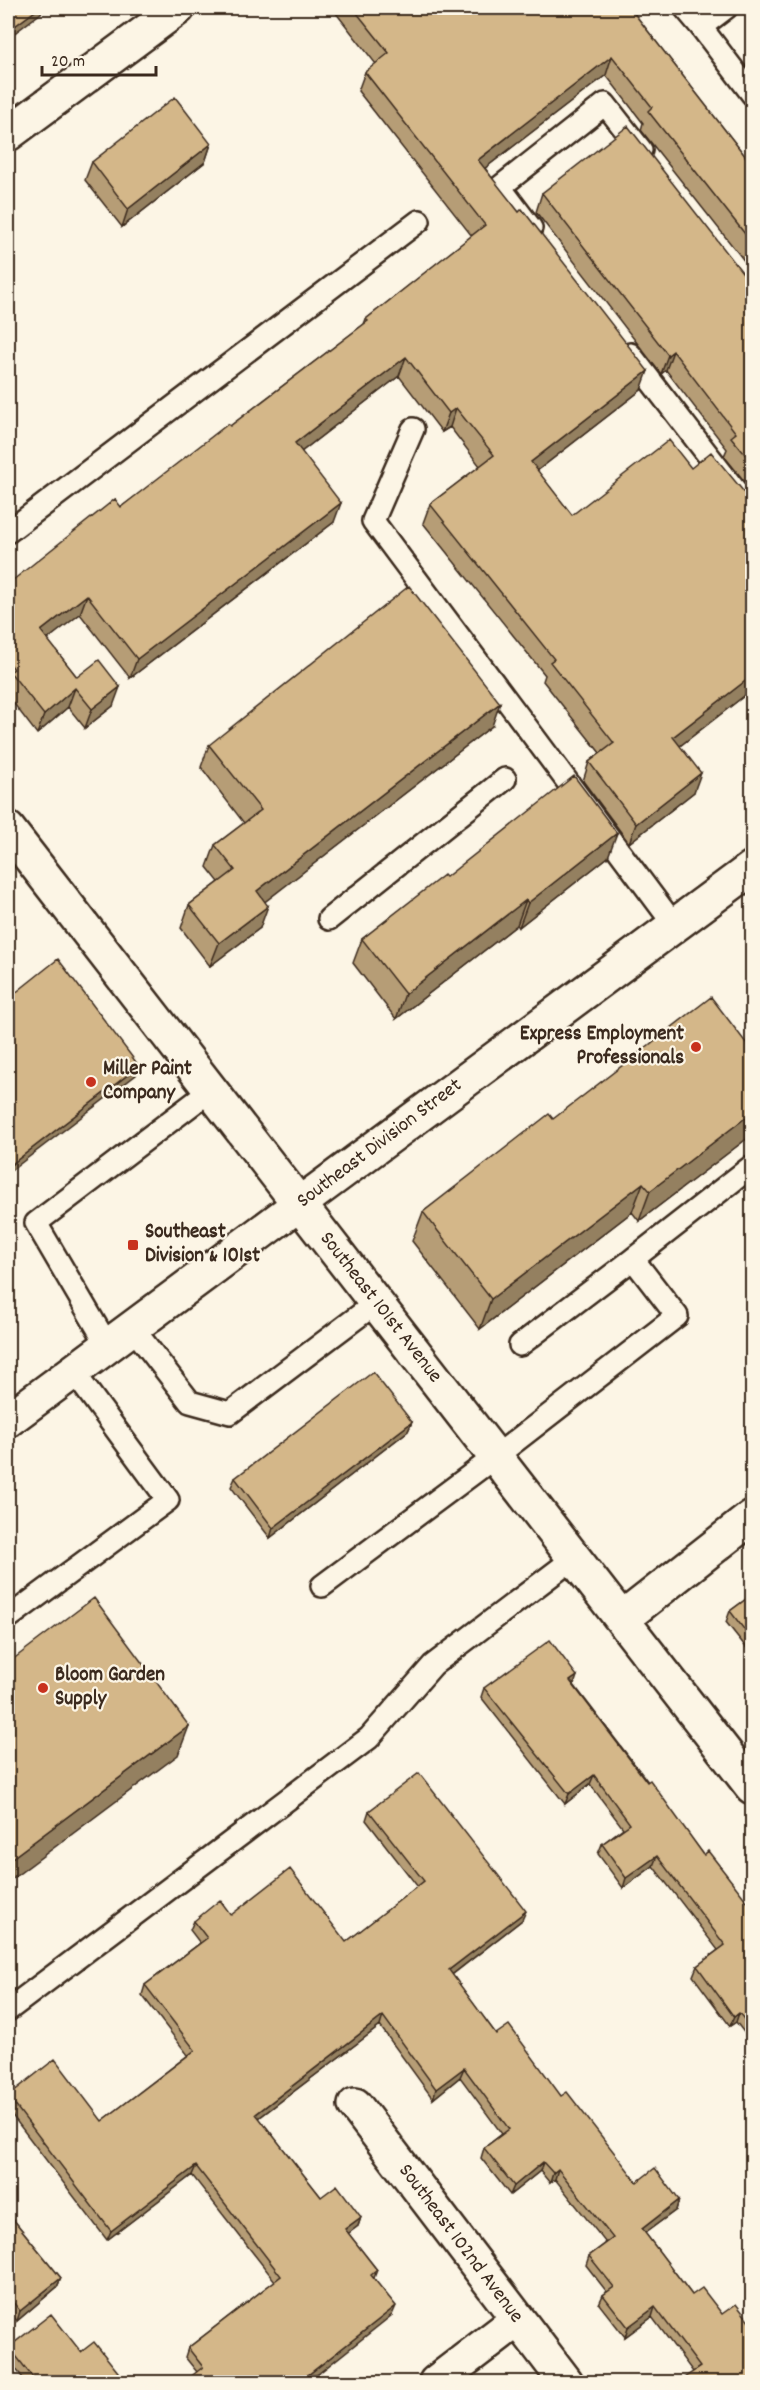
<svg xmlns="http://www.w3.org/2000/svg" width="760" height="2390" viewBox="0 0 760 2390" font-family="Dekko,sans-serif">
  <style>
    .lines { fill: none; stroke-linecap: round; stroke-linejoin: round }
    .lane-casing { stroke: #3b2a1e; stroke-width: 26 }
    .street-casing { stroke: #3b2a1e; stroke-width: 38 }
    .primary-casing { stroke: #3b2a1e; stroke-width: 38 }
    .lane { stroke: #fcf5e5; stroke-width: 21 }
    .street { stroke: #fcf5e5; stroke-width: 33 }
    .primary { stroke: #fcf5e5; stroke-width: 33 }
    .wall { fill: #b69d76; stroke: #3b2a1e; stroke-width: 1.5 }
    .shaded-wall { fill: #948060; stroke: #3b2a1e; stroke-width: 1.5 }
    .building { fill: #d4b789; stroke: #3b2a1e; stroke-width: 1.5 }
    .poi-dot { fill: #c8321e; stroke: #fcf5e5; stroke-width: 2 }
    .labels { text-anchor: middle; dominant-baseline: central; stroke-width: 4.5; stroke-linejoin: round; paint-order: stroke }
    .poi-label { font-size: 21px; font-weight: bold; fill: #3b2a1e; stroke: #fcf5e5; text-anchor: start }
    .street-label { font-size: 21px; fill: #3b2a1e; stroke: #fcf5e5 }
  </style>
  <rect width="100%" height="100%" fill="#fcf5e5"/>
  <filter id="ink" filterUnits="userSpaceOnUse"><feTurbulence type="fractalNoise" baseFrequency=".0167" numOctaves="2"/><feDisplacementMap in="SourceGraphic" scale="12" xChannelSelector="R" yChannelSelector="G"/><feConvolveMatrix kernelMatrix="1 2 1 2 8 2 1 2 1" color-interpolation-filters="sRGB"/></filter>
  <g filter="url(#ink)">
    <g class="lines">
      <defs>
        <path id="lane" d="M685,8l16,19
          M726,8l-25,19 51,67
          M531,228l-31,-41 105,-83 36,46
          M630,354l122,158
          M413,429l-40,92 302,405
          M8,532l411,-311
          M329,919l176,-140
          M132,1327l58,75 40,11 146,-110
          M520,1345l113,-86
          M108,1346l-72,-123 175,-133
          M322,1586l173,-129 182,-141 -44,-57 119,-93
          M8,1618l160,-118 -95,-129
          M8,2010l361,-272 64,-73 141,-107"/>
        <path id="street" d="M8,134l170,-126
          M8,829l744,958
          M622,1619l130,-102
          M355,2105l211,277
          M436,2382l81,-62"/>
        <path id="primary" d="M8,1420l744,-552"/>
      </defs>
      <use href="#lane" class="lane-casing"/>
      <use href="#street" class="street-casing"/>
      <use href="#primary" class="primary-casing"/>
      <use href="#lane" class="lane"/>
      <use href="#street" class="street"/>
      <use href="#primary" class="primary"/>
    </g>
    <path class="wall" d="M332,8h298l123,158v106l-112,-142 2,-7 -37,-48 -121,93 156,222 -104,81 35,44 119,-47 62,35v186l-73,57 14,46 -65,51 -46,-62 6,-19 11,-9 -57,-72 2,-6 -122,-152 7,-19 50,-38 -30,-39 -8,5 -43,-56 -98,76 33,70 -204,156 -50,-64 -33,25 30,38 36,29 -28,22 -17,-21 -31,27 -29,-38v-112l113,-77 109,-81 134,-102 2,-5 106,-83 -114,-145 7,-19 11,-8z
      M211,144l-6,18 -83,65 -37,-47 7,-18z
      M542,193l211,90v209l-29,-36 3,-7 -61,-79 -5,4 -125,-162z
      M492,726l-227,175 -5,27 -50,38 -29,-38 8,-23 30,-23 -12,-15 8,-22 29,-22 -43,-56 8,-22z
      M608,857l-89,70 -2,-2 -121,94 -43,-56 9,-24 84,-62z
      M753,1052v82l-114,87 -7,-9 -152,117 -68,-88 11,-29 130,-93z
      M412,1422l-4,9 -138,107 -39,-51 4,-9z
      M753,1594v62l-27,-34 4,-11z
      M574,1685l130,170 49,54v135l-17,-22 -6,4 -37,-50 4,-10 21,-16 -65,-84 -30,22 -25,-34 4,-10 21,-16 -33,-44 -25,20 -84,-107 3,-9z
      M369,1811l153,109 -70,55 44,59 65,62 76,86 42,18 -3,10 -31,23 47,62 30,19 31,12 -60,46 -41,-55 -27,20 -26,-33 4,-9 4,-3 -21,-27 3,-9 17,-13 -51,-64 -5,4 -10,-12 -30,24 -29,-37 3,-10 18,-14 -42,-57 -27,22 -53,-73 -121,92 62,79 40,20 -3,9 -10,7 29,37 -3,8 18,37 -195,57 -12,-15 3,-9 87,-67 -83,-106 -85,65 -99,-130v-14l94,25 86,-66 -46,-60 3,-10 55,-42 -10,-13 4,-9 37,-6 115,27 72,-55 -52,-67z
      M8,2213l53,65 -4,9 -40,34 -9,-11z
      M9,2347l72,5 45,30h-100l-18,-23v-9z"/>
    <path class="shaded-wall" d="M39,8h4l-2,5 -33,25v-7z
      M612,56l-6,19 -135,104 7,-19z
      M211,144l-6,18 -83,65 6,-18z
      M673,351l-7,19 -5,4 7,-19z
      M406,357l-7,19 -111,86 7,-19z
      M648,371l-7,19 -117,91 7,-19z
      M456,408l-6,19 -8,5 7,-19z
      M13,493l-5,16v-11z
      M341,503l-7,19 -204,156 7,-19z
      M87,595l-7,19 -46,36 7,-19z
      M753,675v14l-86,67 6,-19z
      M120,687l-7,19 -28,22 7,-19z
      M75,688l-7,19 -31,27 7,-19z
      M500,703l-8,23 -243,188 8,-23z
      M701,773l-7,19 -65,51 7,-19z
      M617,833l-9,24 -89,70 9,-24z
      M526,900l-9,25 -121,94 9,-25z
      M268,906l-8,22 -50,38 9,-23z
      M139,1066l-3,9 -128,98v-6z
      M753,1112v22l-114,87 11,-30z
      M643,1183l-11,29 -152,117 11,-30z
      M412,1422l-4,9 -138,107 3,-10z
      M577,1676l-3,9 -4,-4z
      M189,1726l-11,29 -170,127v-21z
      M594,1775l-4,9 -25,20 4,-10z
      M657,1856l-4,10 -30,22 3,-10z
      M526,1911l-4,9 -77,60 4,-10z
      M739,2013l-3,9 -6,4 4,-9z
      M383,2016l-3,10 -128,97 4,-9z
      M464,2068l-4,9 -27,22 3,-10z
      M543,2162l-3,9 -30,24 4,-9z
      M196,2166l-4,9 -85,65 4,-9z
      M558,2169l-3,10 -5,4 3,-10z
      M679,2200l-3,10 -38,28 4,-9z
      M361,2217l-3,9 -17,13 4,-10z
      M61,2278l-4,9 -40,34 3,-10z
      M396,2306l-4,9 -84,67h-9z
      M655,2307l-3,10 -27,20 3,-10z"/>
    <path class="building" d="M8,8h31l-31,23z
      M353,8h277l123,158v78l-105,-133 4,-4 -40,-51 -134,104 41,52 3,-3 126,162 -117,91 41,53 97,-75 22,28 20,-16 42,51v172l-80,62 28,36 -65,51 -47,-62 25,-19 -64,-81 4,-3 -124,-155 64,-49 -38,-47 -7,5 -43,-56 -111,86 46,60 -204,156 -50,-64 -46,36 36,46 22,-17 21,27 -28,22 -17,-21 -31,27 -34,-43 4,-3 -6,-8v-77l107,-85 6,8 107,-83 2,2 138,-105 -2,-2 119,-94 -120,-153 24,-19z
      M175,97l36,47 -83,65 -36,-47z
      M628,126l121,155 4,2v181l-22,-27 5,-4 -63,-82 -5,4 -126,-162z
      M8,486l5,7 -5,5z
      M409,586l91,117 -243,188 11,15 -49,37 -30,-38 46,-35 -20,-25 46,-35 -52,-65z
      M574,776l43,57 -89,70 -2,-3 -121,94 -43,-55 82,-64 2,2z
      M58,959l81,107 -131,101v-181l6,8z
      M711,997l42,55v60l-103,79 -7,-8 -152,116 -68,-87 126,-98 4,5z
      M373,1372l39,50 -139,106 -38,-50z
      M753,1594v47l-23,-30z
      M94,1598l95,128 -181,135v-198z
      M550,1640l27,36 -7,5 77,101 3,-2 54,75 4,-4 45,58v121l-14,-17 -5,4 -37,-51 28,-21 -68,-89 -31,22 -24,-34 28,-20 -36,-49 -25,19 -85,-106z
      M419,1773l107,138 -77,59 47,64 13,-9 52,71 6,-4 70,90 18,-14 24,32 -37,29 50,66 10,-7 20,26 14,-10 17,22v56h-75l22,-15 -45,-60 -27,20 -25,-32 11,-8 -25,-31 24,-18 -55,-69 -5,4 -10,-11 -29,24 -30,-38 25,-19 -45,-61 -28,21 -53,-73 -127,98 65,83 16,-12 24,32 -16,12 32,41 -6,5 25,31 -97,76h-115l19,-15 -15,-19 93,-72 -85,-110 -85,65 -103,-135 47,-37 47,62 93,-71 -50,-65 62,-47 -13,-17 26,-21 11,15 59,-46 56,73 78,-61 -55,-70z
      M8,2213l53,65 -41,33 -12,-15z
      M51,2314l30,38 13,-10 32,40h-96l4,-3 -25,-32z"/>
  </g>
  <g class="poi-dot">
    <circle cx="696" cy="1047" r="6"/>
    <circle cx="91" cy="1082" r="6"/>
    <rect x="127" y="1239" width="12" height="12" rx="3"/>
    <circle cx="43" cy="1688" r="6"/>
  </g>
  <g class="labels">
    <g class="poi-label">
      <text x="684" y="1035" text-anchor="end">Express Employment<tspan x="684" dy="24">Professionals</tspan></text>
      <text x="103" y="1070">Miller Paint<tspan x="103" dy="24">Company</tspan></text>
      <text x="145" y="1233">Southeast<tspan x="145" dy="24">Division &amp; 101st</tspan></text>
      <text x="55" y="1676">Bloom Garden<tspan x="55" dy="24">Supply</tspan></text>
    </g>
    <g class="street-label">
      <text transform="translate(380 1144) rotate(-37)">Southeast Division Street</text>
      <text transform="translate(380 1308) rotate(52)">Southeast 101st Avenue</text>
      <text transform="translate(460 2244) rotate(53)">Southeast 102nd Avenue</text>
    </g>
  </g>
  <rect width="760" height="2390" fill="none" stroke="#fcf5e5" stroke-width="30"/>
  <rect x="15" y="15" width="730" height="2360" fill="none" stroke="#3b2a1e" stroke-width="2" filter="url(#ink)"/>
  <path d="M42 66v9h114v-9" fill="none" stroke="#3b2a1e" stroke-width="3"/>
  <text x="51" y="66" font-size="18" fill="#3b2a1e" stroke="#fcf5e5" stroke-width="4.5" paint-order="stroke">20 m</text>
</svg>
